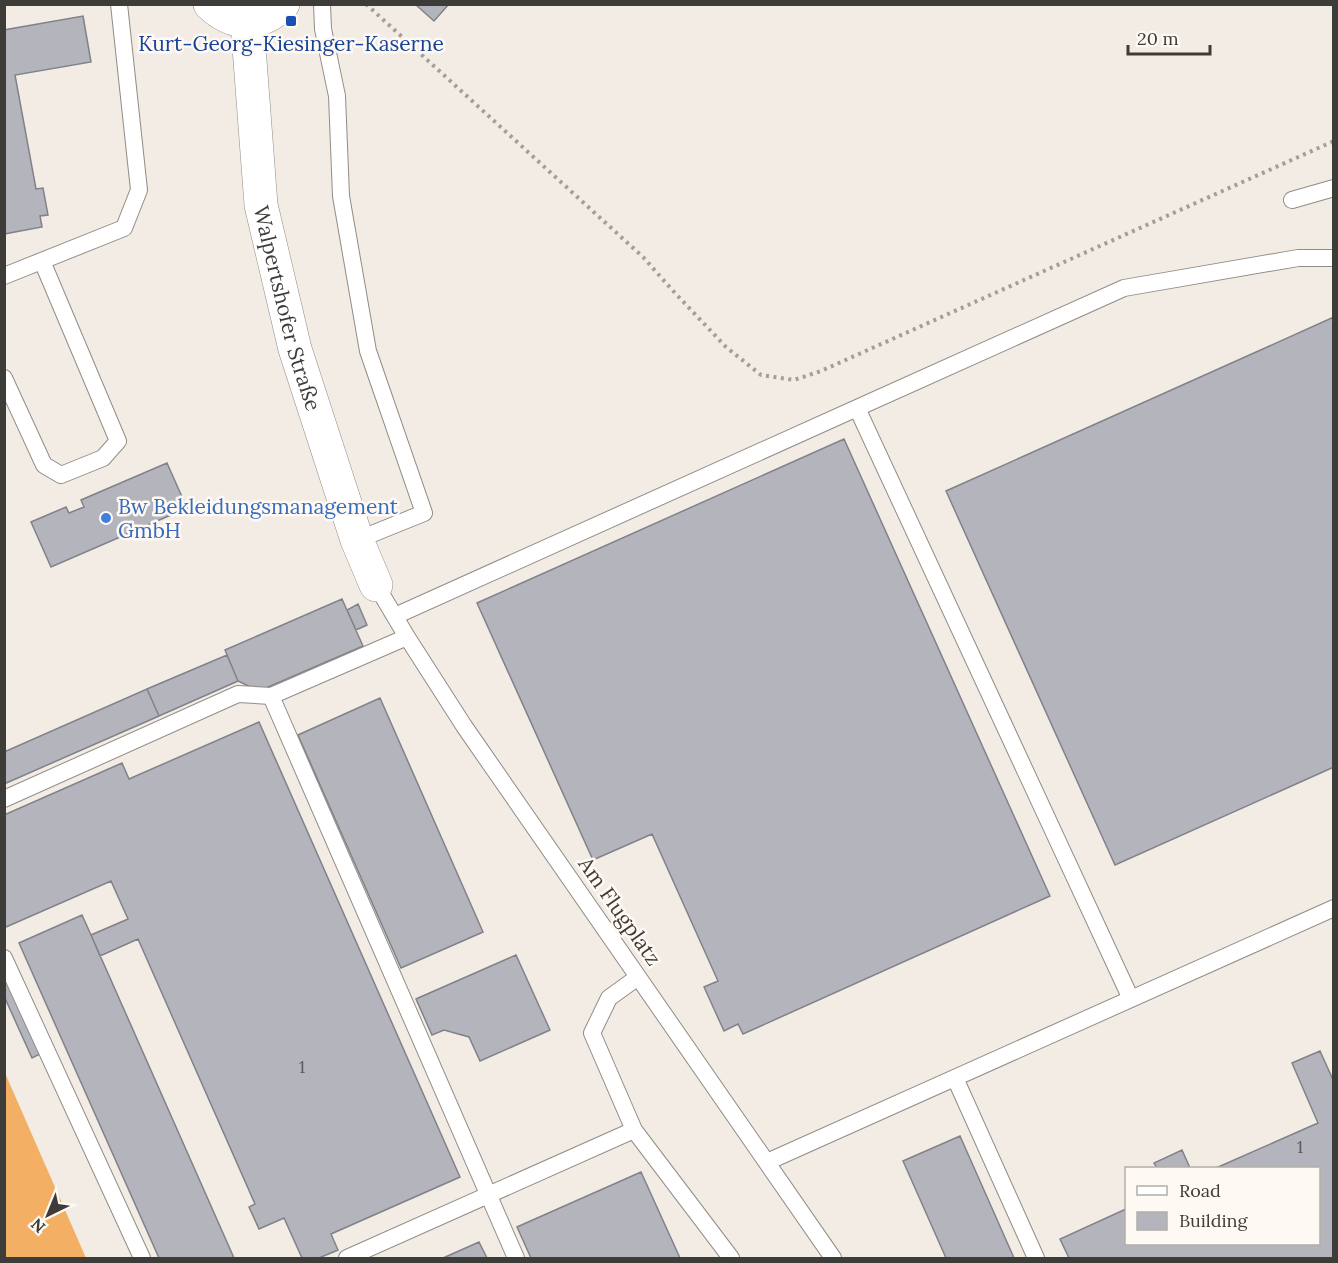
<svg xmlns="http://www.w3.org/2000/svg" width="1338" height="1263" viewBox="0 0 1338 1263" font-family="Lora,serif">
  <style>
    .forest { fill: #f3af63 }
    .building { fill: #b4b4bc; stroke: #818289; stroke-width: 1.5 }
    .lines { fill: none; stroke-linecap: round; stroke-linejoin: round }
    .lane-casing { stroke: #918c86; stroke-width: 18 }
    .street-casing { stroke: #918c86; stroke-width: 34 }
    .path { stroke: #a29e99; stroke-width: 4; stroke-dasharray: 3 4.5; stroke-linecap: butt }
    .lane { stroke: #fff; stroke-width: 16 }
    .street { stroke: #fff; stroke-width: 33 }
    .transit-dot { fill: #1a4fb4; stroke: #fff9f4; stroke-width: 2 }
    .shop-dot { fill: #3f7fe0; stroke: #fff9f4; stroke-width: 2 }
    .labels { text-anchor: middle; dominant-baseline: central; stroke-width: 5; stroke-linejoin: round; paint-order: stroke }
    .number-label { font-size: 18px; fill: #5c5a5a }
    .transit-label { font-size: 21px; fill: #164399; stroke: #fff9f4 }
    .street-label { font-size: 21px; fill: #3e3c39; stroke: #fff9f4 }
    .shop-label { font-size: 21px; fill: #366cbe; stroke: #fff9f4; text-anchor: start }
  </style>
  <rect width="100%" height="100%" fill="#f2ece5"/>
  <path class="forest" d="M5,1073l81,185h-81z"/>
  <path class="building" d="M415,4h34l-15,17z
    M83,16l8,46 -76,13 21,114 7,-1 5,27 -8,1 2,11 -38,7v-204z
    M1334,317v450l-219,98 -169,-374z
    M844,439l206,457 -307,138 -5,-10 -14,7 -20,-44 14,-6 -66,-147 -59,26 -116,-257z
    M167,463l20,45 -136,59 -20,-45 35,-15 3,6 15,-6 -3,-7z
    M342,599l21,47 -104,45 -21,-10 -13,-31z
    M358,604l9,21 -11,5 -9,-20z
    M227,655l11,26 -79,35 -12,-27z
    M147,689l12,27 -155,68v-32z
    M380,698l103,234 -82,36 -103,-233z
    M259,722l201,455 -129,57 7,16 -19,8h-17l-18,-40 -25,11 -10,-22 6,-3 -117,-265 -38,17 -9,-21 37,-16 -17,-38 -105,46 -2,-3v-109l118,-52 7,16z
    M82,915l9,20 143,323h-75l-140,-315z
    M516,955l34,75 -70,31 -11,-24 -25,-7 -12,5 -16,-36z
    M4,959l42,92 -14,7 -28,-62z
    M1320,1051l14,31v176h-265l-9,-19 66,-30v35h192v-76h-102l102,-45 -26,-60z
    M960,1136l54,122h-68l-43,-97z
    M1182,1150l8,18h-33l-3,-5z
    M641,1172l39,86h-149l-14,-31z
    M479,1242l8,16h-44z"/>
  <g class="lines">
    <defs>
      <path id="lane" d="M322,4l1,25 14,67 4,100 27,155 56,162 -67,27
        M1292,200l42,-12
        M4,276l120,-48 15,-38 -20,-186
        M4,378l40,87 17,10 42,-17 15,-17 -76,-180
        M857,408l267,-120 174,-30h36
        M376,585l31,52 57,89 369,532
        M395,616l462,-208 274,591
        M407,637l-136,59 245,562
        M4,799l234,-105 33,2
        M4,958l138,300
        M955,1078l81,180
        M634,1130l97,128
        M767,1162l567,-254
        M347,1258l287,-128 -42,-97 17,-35 29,-21"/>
      <g id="street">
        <path d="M210,4c23,22 50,23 73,0"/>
        <path id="s1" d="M247,21l14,184 34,144 62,191 19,45"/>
      </g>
    </defs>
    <use href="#lane" class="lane-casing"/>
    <use href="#street" class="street-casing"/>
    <path class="path" d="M366,4l277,253 32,36 51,54 35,28 33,5 27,-9 513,-230"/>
    <use href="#lane" class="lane"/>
    <use href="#street" class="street"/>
  </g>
  <rect class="transit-dot" x="285" y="15" width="12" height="12" rx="3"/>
  <circle class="shop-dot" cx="106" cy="518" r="6"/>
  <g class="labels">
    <g class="number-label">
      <text x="302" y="1066">1</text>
      <text x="1300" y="1146">1</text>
    </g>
    <g class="transit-label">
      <text x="291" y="43">Kurt-Georg-Kiesinger-Kaserne</text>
    </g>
    <g class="street-label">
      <text stroke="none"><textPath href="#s1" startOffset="291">Walpertshofer Straße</textPath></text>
      <text transform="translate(620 911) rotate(55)">Am Flugplatz</text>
    </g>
    <g class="shop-label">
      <text x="118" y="506">Bw Bekleidungsmanagement<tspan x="118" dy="24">GmbH</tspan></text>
    </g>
  </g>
  <rect width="1338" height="1263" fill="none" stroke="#3e3c39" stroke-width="12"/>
  <rect x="1125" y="1167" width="195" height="78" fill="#fff9f4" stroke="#b2ada9" stroke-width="1.5"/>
  <rect x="1137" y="1186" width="30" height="9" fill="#ffffff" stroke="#b2ada9" stroke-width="1.5"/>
  <text x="1179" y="1197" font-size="18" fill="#3e3c39">Road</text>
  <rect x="1137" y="1212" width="30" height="18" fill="#b4b4bc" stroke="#b2ada9" stroke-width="1.5"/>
  <text x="1179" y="1227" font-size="18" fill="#3e3c39">Building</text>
  <g transform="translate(48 1215) rotate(223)" stroke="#fff9f4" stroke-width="4.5" paint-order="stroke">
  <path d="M0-4.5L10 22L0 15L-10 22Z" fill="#3e3c39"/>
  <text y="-9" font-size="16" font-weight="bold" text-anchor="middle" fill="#3e3c39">N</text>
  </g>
  <path d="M1128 45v9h82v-9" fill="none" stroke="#3e3c39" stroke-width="3"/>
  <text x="1137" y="45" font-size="18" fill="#3e3c39" stroke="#fff9f4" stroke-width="4.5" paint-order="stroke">20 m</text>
</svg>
